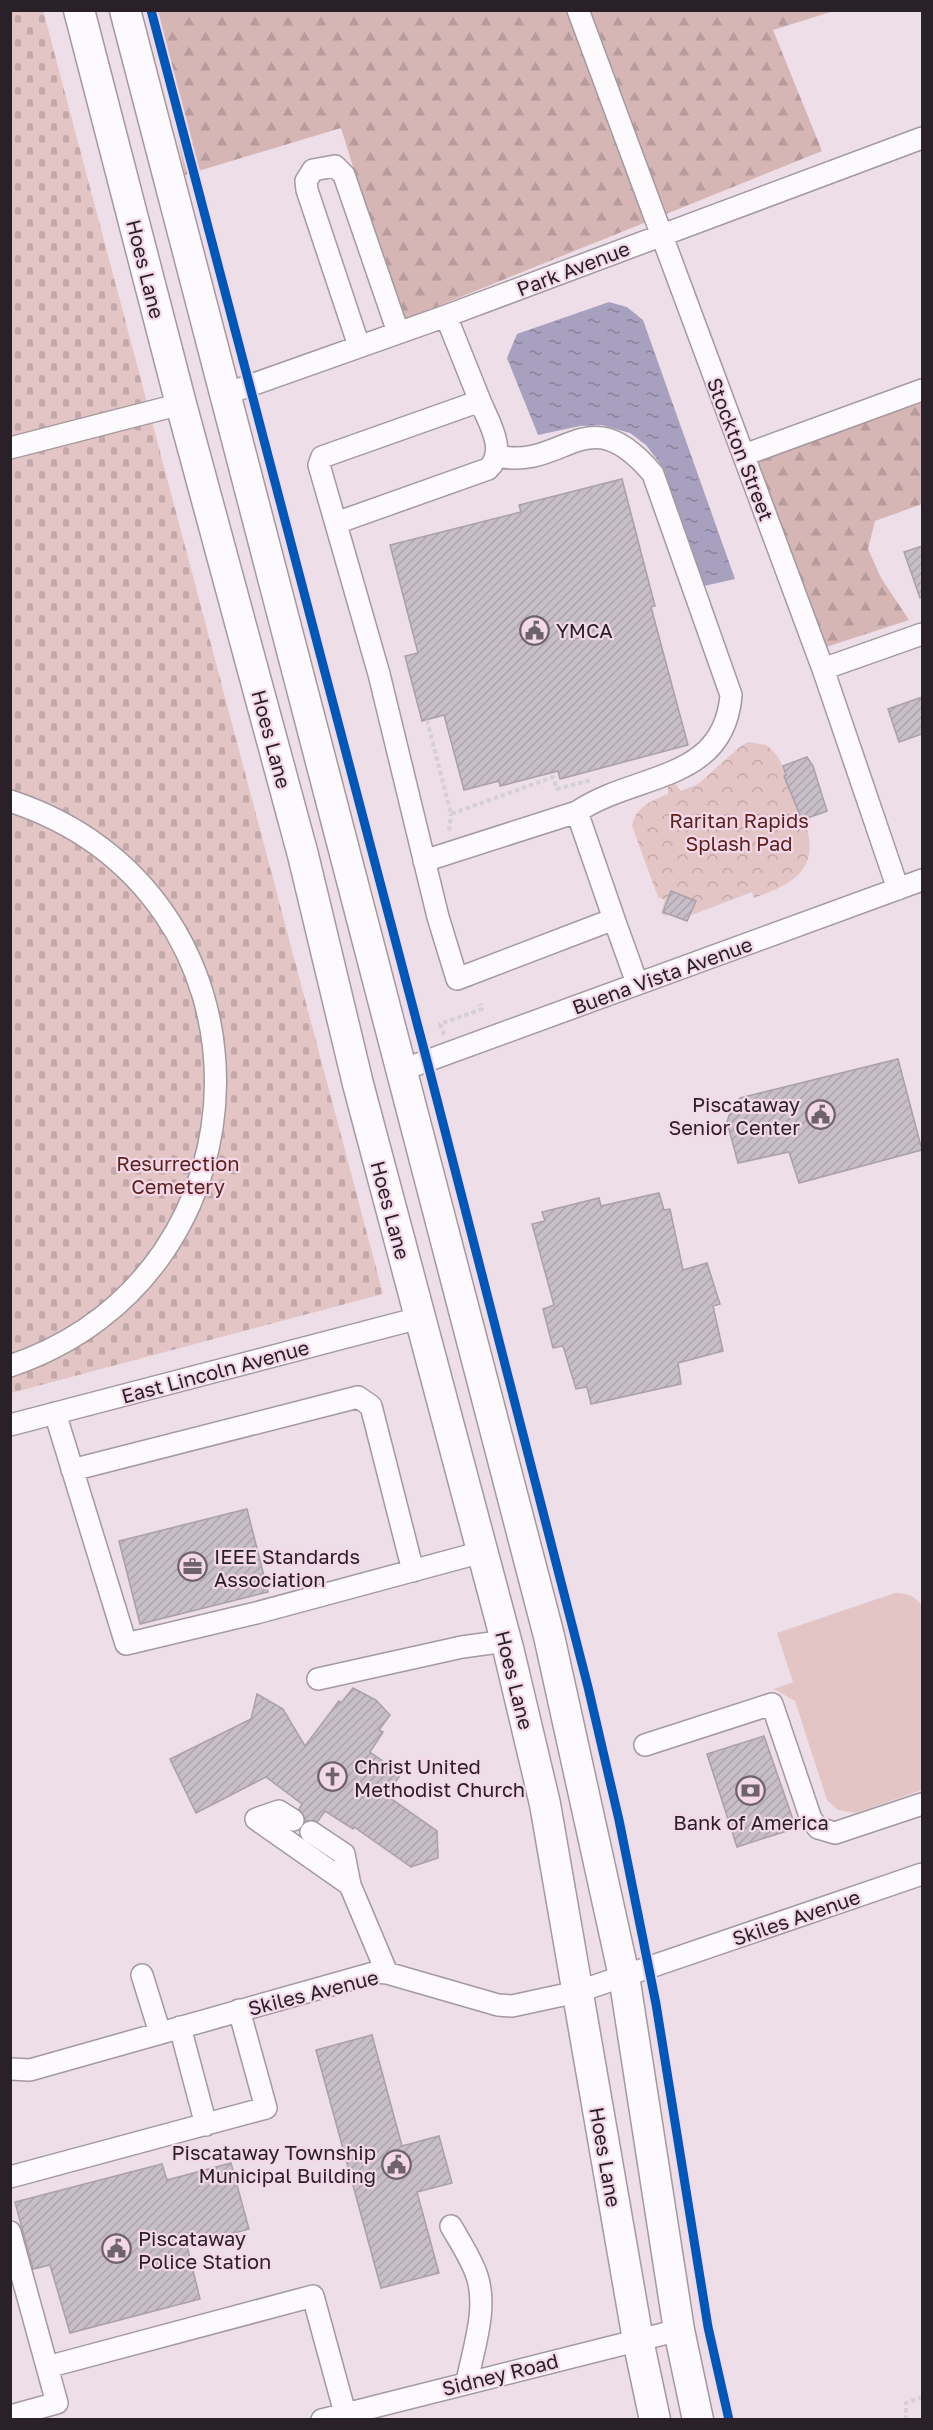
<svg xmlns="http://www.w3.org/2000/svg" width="933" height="2430" viewBox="0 0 933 2430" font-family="'Golos Text',sans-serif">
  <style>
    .grass { fill: #e4c5c6 }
    .forest { fill: url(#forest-firs) }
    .cemetery { fill: url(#cemetery-stones) }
    .park { fill: url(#park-crowns) }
    .water { fill: url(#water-ripples) }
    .building { fill: url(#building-hatch); stroke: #aaa0a9; stroke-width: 1.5 }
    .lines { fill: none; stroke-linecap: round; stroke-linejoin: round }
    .minor-casing { stroke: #a499a0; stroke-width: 24 }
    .highway-casing { stroke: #a499a0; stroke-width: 33 }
    .path { stroke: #d4d0d3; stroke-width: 4; stroke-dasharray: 4.5 3; stroke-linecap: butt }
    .minor { stroke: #fcfafc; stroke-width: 21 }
    .highway { stroke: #fcfafc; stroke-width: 30 }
    .cycleway-casing { stroke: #f3d8ea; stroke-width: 13 }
    .cycleway { stroke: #0057b8; stroke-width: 9 }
    .labels { text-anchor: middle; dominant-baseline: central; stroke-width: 4.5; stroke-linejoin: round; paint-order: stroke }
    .street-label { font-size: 20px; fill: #2a2027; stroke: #f3d8ea }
    .poi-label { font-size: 20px; fill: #2a2027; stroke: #f3d8ea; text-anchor: start }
    .park-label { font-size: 20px; fill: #5d211b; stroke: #f3d8ea }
  </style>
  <defs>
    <pattern id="forest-firs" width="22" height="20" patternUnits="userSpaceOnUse" patternTransform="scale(1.5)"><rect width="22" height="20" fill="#d6b5b5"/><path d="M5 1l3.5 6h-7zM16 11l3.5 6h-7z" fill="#b89b9c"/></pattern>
    <pattern id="cemetery-stones" width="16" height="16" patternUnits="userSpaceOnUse" patternTransform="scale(1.5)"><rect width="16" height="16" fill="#e4c5c6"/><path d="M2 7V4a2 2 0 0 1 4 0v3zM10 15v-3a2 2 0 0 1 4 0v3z" fill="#c4a9aa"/></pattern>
    <pattern id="park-crowns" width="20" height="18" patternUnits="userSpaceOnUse" patternTransform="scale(1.5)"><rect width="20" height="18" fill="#e4c5c6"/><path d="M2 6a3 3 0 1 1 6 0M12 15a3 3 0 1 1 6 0" fill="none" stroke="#c4a9aa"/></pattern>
    <pattern id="water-ripples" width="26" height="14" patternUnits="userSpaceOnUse" patternTransform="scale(1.5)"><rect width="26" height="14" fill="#a8a0bf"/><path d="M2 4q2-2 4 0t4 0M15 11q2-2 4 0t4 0" fill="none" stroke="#89829b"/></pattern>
    <pattern id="building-hatch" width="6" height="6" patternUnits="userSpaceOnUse" patternTransform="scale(1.5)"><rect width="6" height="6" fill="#c8bec7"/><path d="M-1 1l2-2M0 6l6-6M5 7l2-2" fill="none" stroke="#aca3ab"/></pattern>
  </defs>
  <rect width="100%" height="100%" fill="#eddee8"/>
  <path class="grass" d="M895,1593c13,0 20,3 27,13v184l-66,23 -18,-3 -11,-10 -32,-99 -21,-12 19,-7 -16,-49z"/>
  <path class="forest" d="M153,11h681l-61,19 49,121 -421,170 -60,-193 -156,47z
    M922,403v101l-47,17 -7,28 13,29 28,42 -86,28 -67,-188z"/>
  <path class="cemetery" d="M43,10l340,1284 -372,99 -1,-1382z"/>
  <path class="park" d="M749,742l17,3c20,15 17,29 25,50 4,11 11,16 14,27 16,48 -12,62 -51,76l-2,-6 -63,24 6,-15 -24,-9 -8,19 5,3 -1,2 -6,-2 4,-14 -7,-3 -26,-71c4,-20 18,-24 36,-32v-8l7,-2 6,7 17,-7 44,-39z"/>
  <path class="water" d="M609,302l18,5 16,13 92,259 -31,7 -45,-124 -13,-17 -16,-12 -28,-8 -22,1 -42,9 -31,-77 10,-24z"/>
  <path class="building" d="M622,479l33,127 -4,1 37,138 -128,34 -2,-8 -58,15 -1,-5 -35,9 -20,-75 -22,6 -17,-65 13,-3 -28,-108 131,-33 -2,-7z
    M922,546v51l-2,1 -16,-46z
    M922,697v37l-23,8 -11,-33z
    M807,757l6,9 14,45 -25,9 -18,-44 2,-1 -3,-9z
    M671,891l25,10 -9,20 -24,-9z
    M898,1059l24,91 -123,33 -10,-31 -51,11 -11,-41 4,-13 9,-11z
    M659,1193l5,17 6,-1 13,61 24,-7 13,41 -7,2 10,45 -45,12 3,21 -90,20 -4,-17 -11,2 -13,-43 -10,2 -10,-39 11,-4 -22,-81 13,-3 -3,-9 57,-14 2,8z
    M247,1509l21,83 -128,32 -21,-83z
    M353,1688l23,12 14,15 -11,15 4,2 -13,20 31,22 -15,21 51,36 1,27 -27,9 -57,-40 -1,2 -28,-18 -7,10h-12l-7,-12 3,-5 -36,-27 -70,36 -26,-54 81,-40 6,-25 26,15 22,37 34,-45 2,2z
    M764,1736l32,92 -59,19 -30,-93z
    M372,2035l30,111 37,-10 13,47 -35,9 22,81 -58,15 -65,-238z
    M231,2163l18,66 -62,17 13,53 -130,34 -20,-68 -17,4 -18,-67 147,-38 5,16z"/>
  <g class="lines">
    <defs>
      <path id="minor" d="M578,10l245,659 75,220
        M446,316l34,85 -158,56 -3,8 60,209 59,243 19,62 157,-60 23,64
        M359,346l-52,-156 -1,-9 7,-11 22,-4 9,9 54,157
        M223,395l223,-79 476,-178
        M10,448l171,-44
        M744,455l178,-65
        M497,456c69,15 89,-61 156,18l78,221c-7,88 -95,77 -154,117
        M336,523l152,-54c20,-18 0,-48 -8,-68
        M823,669l99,-35
        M10,801c276,90 272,473 0,565
        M424,861l153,-49 37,107
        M402,1070l520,-190
        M55,1413l71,231 130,-31 226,-61
        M10,1425l409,-107
        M72,1470l286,-73 13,9 42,165
        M318,1679l144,-32 44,-6
        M645,1745l127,-41 39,115 7,9 17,5 87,-29
        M256,1819l94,66 37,88
        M256,1819l23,-8 14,9
        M311,1832l33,22 6,31
        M142,1975l18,58
        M180,2027l26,98
        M10,2069l20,1 347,-98 10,1 111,32 14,1 65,-14 345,-118
        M10,2177l256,-69 -27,-98
        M451,2226c9,16 20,32 26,50 11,33 -4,73 -10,106
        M10,2232l47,171 -47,13
        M47,2367l266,-71 32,117
        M322,2420l357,-90"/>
      <path id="highway" d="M79,10l102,394 122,451 55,229 150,564 37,156 93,536 17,80
        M125,10l424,1626 75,340 55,354 19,90"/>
    </defs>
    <use href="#minor" class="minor-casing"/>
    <use href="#highway" class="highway-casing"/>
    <path class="path" d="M427,720l24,94 102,-37 4,12 34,-9
      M449,831l2,-17
      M444,1035l-4,-11 42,-15 -2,-5
      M906,2420v-17l16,-6"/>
    <use href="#minor" class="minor"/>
    <use href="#highway" class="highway"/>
    <defs>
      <path id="cycleway" d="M151,10l276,1051 161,626 31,133 37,184 52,323 21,93"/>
    </defs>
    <use href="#cycleway" class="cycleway-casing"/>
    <use href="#cycleway" class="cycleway"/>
  </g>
  <defs>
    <symbol id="civic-ring" viewBox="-11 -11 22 22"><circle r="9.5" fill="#f3d8ea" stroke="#6e626b" stroke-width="1.5"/><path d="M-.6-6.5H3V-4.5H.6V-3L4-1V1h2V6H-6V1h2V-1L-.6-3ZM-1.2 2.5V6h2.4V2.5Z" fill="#6e626b"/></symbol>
    <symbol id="office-ring" viewBox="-11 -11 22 22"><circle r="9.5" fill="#f3d8ea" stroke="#6e626b" stroke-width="1.5"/><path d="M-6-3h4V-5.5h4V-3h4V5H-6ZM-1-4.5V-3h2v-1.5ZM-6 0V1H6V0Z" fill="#6e626b"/></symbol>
    <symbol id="church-ring" viewBox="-11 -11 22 22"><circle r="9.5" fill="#f3d8ea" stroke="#6e626b" stroke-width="1.5"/><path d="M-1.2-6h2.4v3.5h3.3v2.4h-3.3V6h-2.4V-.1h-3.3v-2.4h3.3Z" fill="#6e626b"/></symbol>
    <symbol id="bank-ring" viewBox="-11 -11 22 22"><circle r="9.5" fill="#f3d8ea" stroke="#6e626b" stroke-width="1.5"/><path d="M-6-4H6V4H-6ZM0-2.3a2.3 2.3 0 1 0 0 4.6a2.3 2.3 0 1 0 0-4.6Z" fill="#6e626b"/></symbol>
  </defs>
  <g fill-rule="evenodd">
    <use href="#civic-ring" x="518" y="614" width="33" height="33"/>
    <use href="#civic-ring" x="804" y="1098" width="33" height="33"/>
    <use href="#office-ring" x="176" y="1550" width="33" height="33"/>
    <use href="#church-ring" x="316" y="1760" width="33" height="33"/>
    <use href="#bank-ring" x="734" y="1774" width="33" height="33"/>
    <use href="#civic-ring" x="380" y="2148" width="33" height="33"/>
    <use href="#civic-ring" x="100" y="2232" width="33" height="33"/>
  </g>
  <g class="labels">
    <g class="street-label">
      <text transform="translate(573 268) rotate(-21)">Park Avenue</text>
      <text transform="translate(146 269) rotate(76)">Hoes Lane</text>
      <text transform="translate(741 449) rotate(69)">Stockton Street</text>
      <text transform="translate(272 739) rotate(75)">Hoes Lane</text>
      <text transform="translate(662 975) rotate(-20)">Buena Vista Avenue</text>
      <text transform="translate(391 1210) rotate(75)">Hoes Lane</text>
      <text transform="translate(215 1371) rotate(-15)">East Lincoln Avenue</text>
      <text transform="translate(515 1680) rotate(76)">Hoes Lane</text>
      <text transform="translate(796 1917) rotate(-19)">Skiles Avenue</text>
      <text transform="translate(313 1992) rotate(-14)">Skiles Avenue</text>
      <text transform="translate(606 2157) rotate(80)">Hoes Lane</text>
      <text transform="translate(500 2374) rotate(-14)">Sidney Road</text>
    </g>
    <g class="poi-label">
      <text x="556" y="630">YMCA</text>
      <text x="800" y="1104" text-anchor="end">Piscataway<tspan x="800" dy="23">Senior Center</tspan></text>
      <text x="214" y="1556">IEEE Standards<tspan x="214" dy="23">Association</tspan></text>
      <text x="354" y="1766">Christ United<tspan x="354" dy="23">Methodist Church</tspan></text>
      <text x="751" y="1822" text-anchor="middle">Bank of America</text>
      <text x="376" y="2152" text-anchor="end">Piscataway Township<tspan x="376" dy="23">Municipal Building</tspan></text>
      <text x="138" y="2238">Piscataway<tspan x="138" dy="23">Police Station</tspan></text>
    </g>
    <g class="park-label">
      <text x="739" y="820">Raritan Rapids<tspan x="739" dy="23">Splash Pad</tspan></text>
      <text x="178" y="1163">Resurrection<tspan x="178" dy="23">Cemetery</tspan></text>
    </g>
  </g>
  <rect width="933" height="2430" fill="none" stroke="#2a2027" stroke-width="24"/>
</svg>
